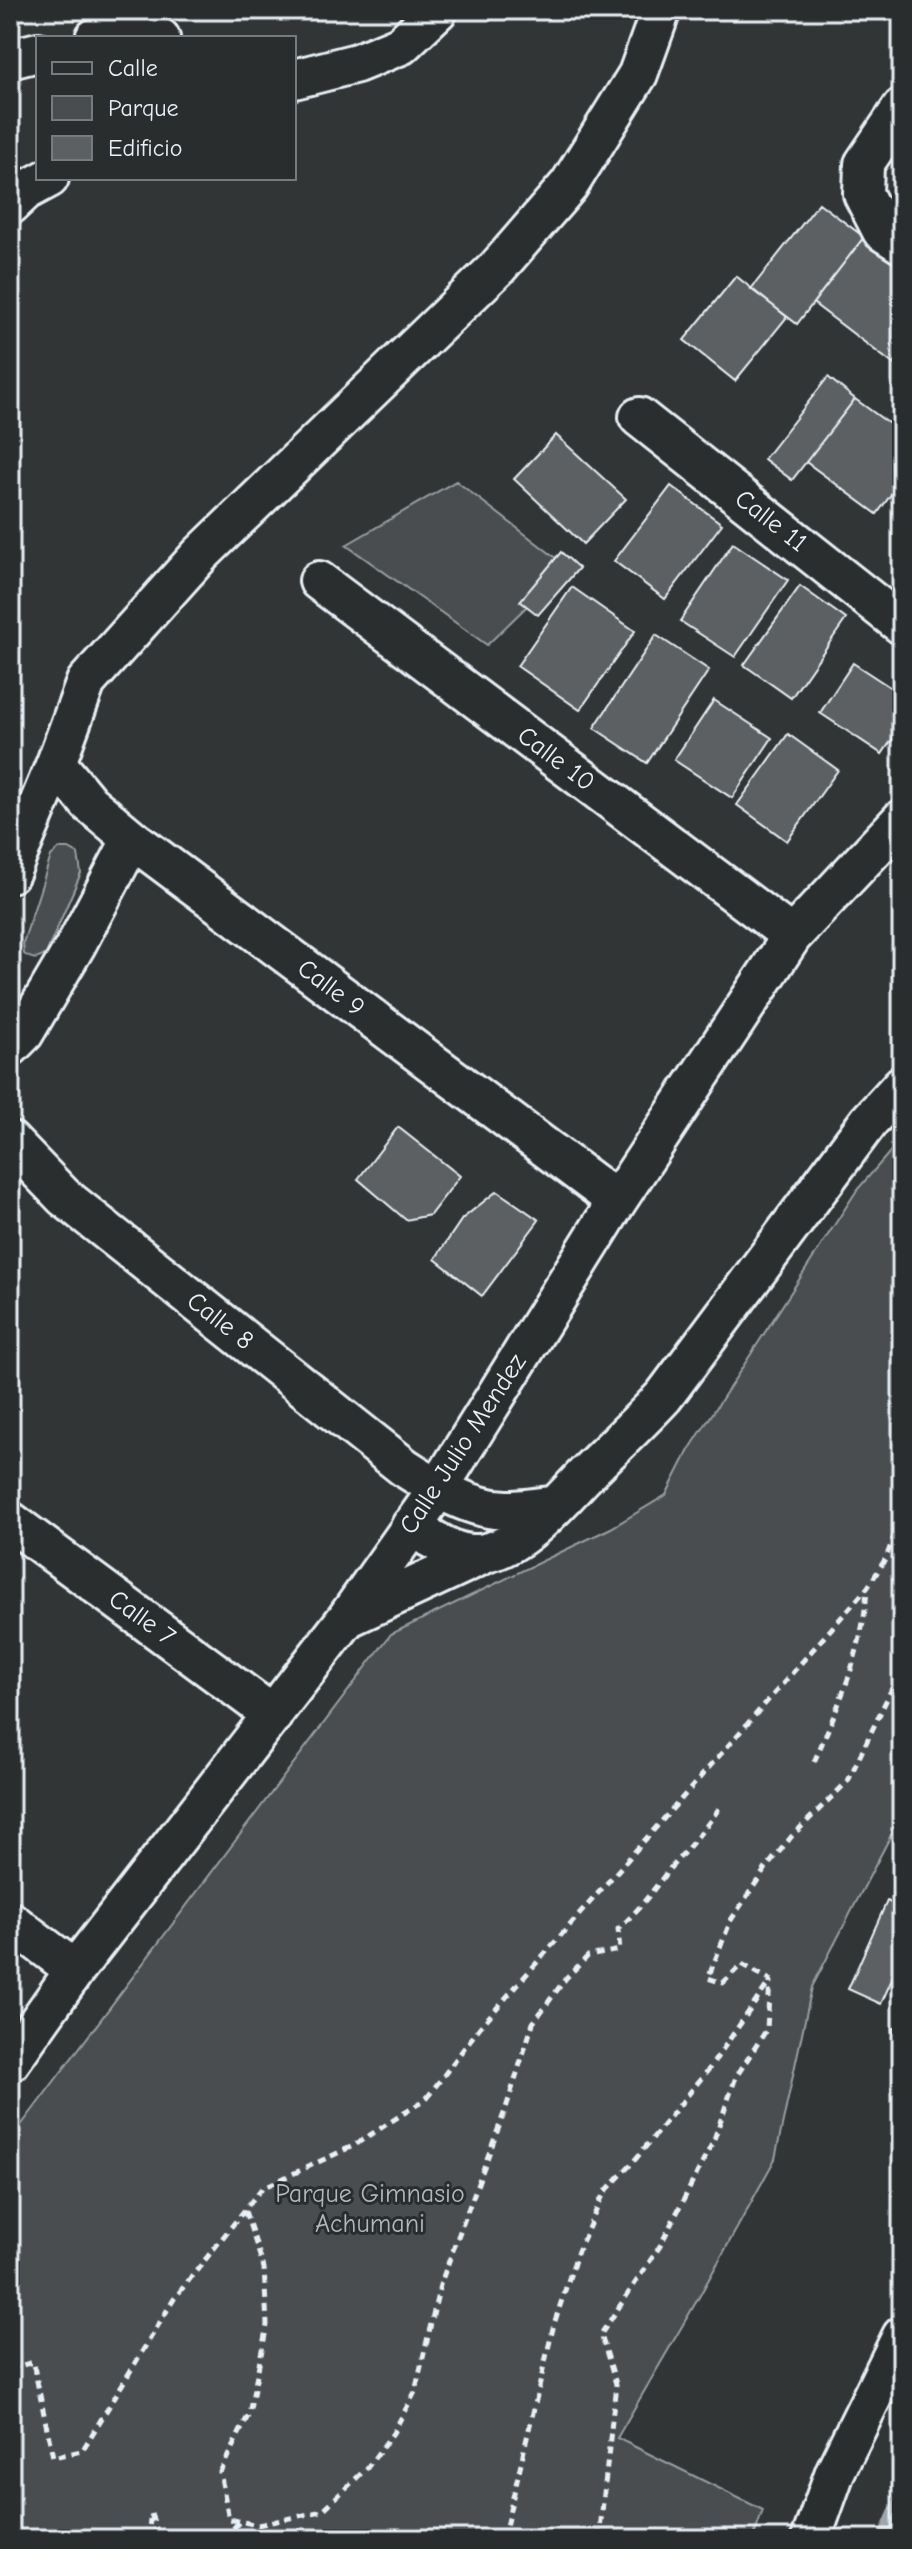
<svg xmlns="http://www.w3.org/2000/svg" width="912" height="2549" viewBox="0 0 912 2549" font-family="'Comic Neue',sans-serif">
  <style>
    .green { fill: #494d4f; stroke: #989fa4; stroke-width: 2 }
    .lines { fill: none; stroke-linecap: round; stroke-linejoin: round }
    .stream { stroke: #9fa5aa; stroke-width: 12 }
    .building { fill: #5c6063; stroke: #e8f1f8; stroke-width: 2 }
    .street-casing { stroke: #e8f1f8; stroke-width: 44 }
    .path { stroke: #e8f1f8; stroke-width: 5; stroke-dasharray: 8 6; stroke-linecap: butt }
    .street { stroke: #2a2d2e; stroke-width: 38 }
    .labels { text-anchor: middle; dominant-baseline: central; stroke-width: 6; stroke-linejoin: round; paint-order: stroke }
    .street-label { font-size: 26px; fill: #e8f1f8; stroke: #2a2d2e }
    .park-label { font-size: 26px; fill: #b0b8bd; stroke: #2a2d2e }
  </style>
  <rect width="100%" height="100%" fill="#323536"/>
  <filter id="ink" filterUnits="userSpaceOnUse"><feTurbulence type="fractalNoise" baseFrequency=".0125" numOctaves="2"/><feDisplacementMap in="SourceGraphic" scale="16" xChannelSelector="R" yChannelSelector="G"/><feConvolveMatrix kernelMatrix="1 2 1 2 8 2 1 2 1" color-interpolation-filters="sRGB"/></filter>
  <g filter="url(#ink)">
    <path class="green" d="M456,481l100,77 -29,48 -40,39 -141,-100z
      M59,849h10l9,5 3,19 -35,81c-9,6 -13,6 -22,0l-1,-11 28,-87z
      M902,1138v676l-90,173 -37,172 -76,138 -82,141 146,72 -10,29h-743v-399l381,-506 220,-106 55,-33 23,-45 168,-260z"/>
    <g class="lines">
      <path class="stream" d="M883,2539l19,-44"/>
    </g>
    <path class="building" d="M819,203l45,34 -67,87 -46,-35z
      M864,237l38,28 -1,105 -88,-67z
      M736,276l51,41 -52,64 -51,-41z
      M828,377l27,22 -63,81 -28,-21z
      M855,399l47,34v46l-25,35 -71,-52z
      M556,435l70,64 -43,45 -69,-65z
      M671,486l51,38 -57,75 -51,-38z
      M733,543l55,37 -53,77 -55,-36z
      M561,552l18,16 -41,47 -18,-14z
      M800,586l46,33 -55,79 -47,-33z
      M572,587l63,44 -55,79 -63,-44z
      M656,635l53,35 -62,93 -53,-35z
      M853,663l49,32v30l-20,29 -62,-41z
      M714,700l58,38 -40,60 -58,-38z
      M788,734l50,36 -51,71 -50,-36z
      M398,1127l62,49 -30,39 -24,5 -48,-41z
      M497,1191l42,29 -57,76 -47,-37 27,-40z
      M887,1901l15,7v49l-21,47 -33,-15z
      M902,2025v30l-10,-26z"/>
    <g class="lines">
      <defs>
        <path id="street" d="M95,38l22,-5 43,5
          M10,59l28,-7
          M294,79l63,-16 44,-18 37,-35
          M902,108l-38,56 -1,30 19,37 20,13
          M10,205l15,-14 24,-13
          M639,417l263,208
          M319,581l473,355
          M56,763l33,40 43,36 485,362
          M10,873l46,-110 30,-81 114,-127 298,-288 71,-82 69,-111 23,-64
          M10,1047l14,-14 53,-90 55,-104
          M10,1141l54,56 340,270c31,20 66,43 104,43 15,0 30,-3 45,-4
          M10,1521l263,194
          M411,1526c21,13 47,33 74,27 41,-8 76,-54 105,-83 25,-25 50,-48 74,-74l205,-275 33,-36
          M349,1617l135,-63
          M10,1921l65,49
          M10,2062l65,-92 272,-352 91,-129 179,-288 175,-265 110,-117
          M811,2539l24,-67 67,-136"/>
      </defs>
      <use href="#street" class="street-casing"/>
      <path class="path" d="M814,1762c25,-58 49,-109 53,-173
        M245,2211l19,57 3,57 -18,89 -29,58 9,47 29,6 64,-14 45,-43 26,-35 22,-41 25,-107 66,-177 27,-85 33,-45 22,-22 32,-6 -2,-21c22,-19 36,-41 54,-63 17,-19 33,-37 48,-59
        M10,2369l23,-7 20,95 29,-6 92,-152 88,-111 91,-42 73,-47 54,-72 388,-440 18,-29 16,-43
        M151,2514l9,25
        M148,2539l2,-20
        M224,2539l15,-17
        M503,2539l51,-215 24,-73 26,-58 30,-32 75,-92 61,-88
        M599,2539l17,-155 -15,-50 59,-88 53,-104 23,-65 31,-48 3,-49 -28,-16 -19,19 -15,-5 23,-58 35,-52 26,-32 56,-55 54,-114"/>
      <use href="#street" class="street"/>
    </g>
  </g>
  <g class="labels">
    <g class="street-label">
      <text transform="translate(771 521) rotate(38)">Calle 11</text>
      <text transform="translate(556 759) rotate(37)">Calle 10</text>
      <text transform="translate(331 988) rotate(37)">Calle 9</text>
      <text transform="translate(220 1321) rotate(38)">Calle 8</text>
      <text transform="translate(463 1444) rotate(-57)">Calle Julio Mendez</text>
      <text transform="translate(142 1618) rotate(36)">Calle 7</text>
    </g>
    <g class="park-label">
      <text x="370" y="2194">Parque Gimnasio<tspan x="370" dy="30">Achumani</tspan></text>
    </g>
  </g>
  <rect width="912" height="2549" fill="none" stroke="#2a2d2e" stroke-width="40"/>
  <rect x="20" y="20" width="872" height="2509" fill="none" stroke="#e8f1f8" stroke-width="3" filter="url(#ink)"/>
  <rect x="36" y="36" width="260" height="144" fill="#2a2d2e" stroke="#767b7f" stroke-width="2"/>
  <rect x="52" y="62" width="40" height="12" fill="#2a2d2e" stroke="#767b7f" stroke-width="2"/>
  <text x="108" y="76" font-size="24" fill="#e8f1f8">Calle</text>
  <rect x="52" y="96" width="40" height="24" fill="#494d4f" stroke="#767b7f" stroke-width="2"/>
  <text x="108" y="116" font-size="24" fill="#e8f1f8">Parque</text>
  <rect x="52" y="136" width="40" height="24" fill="#5c6063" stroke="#767b7f" stroke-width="2"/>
  <text x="108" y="156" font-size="24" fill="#e8f1f8">Edificio</text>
</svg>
